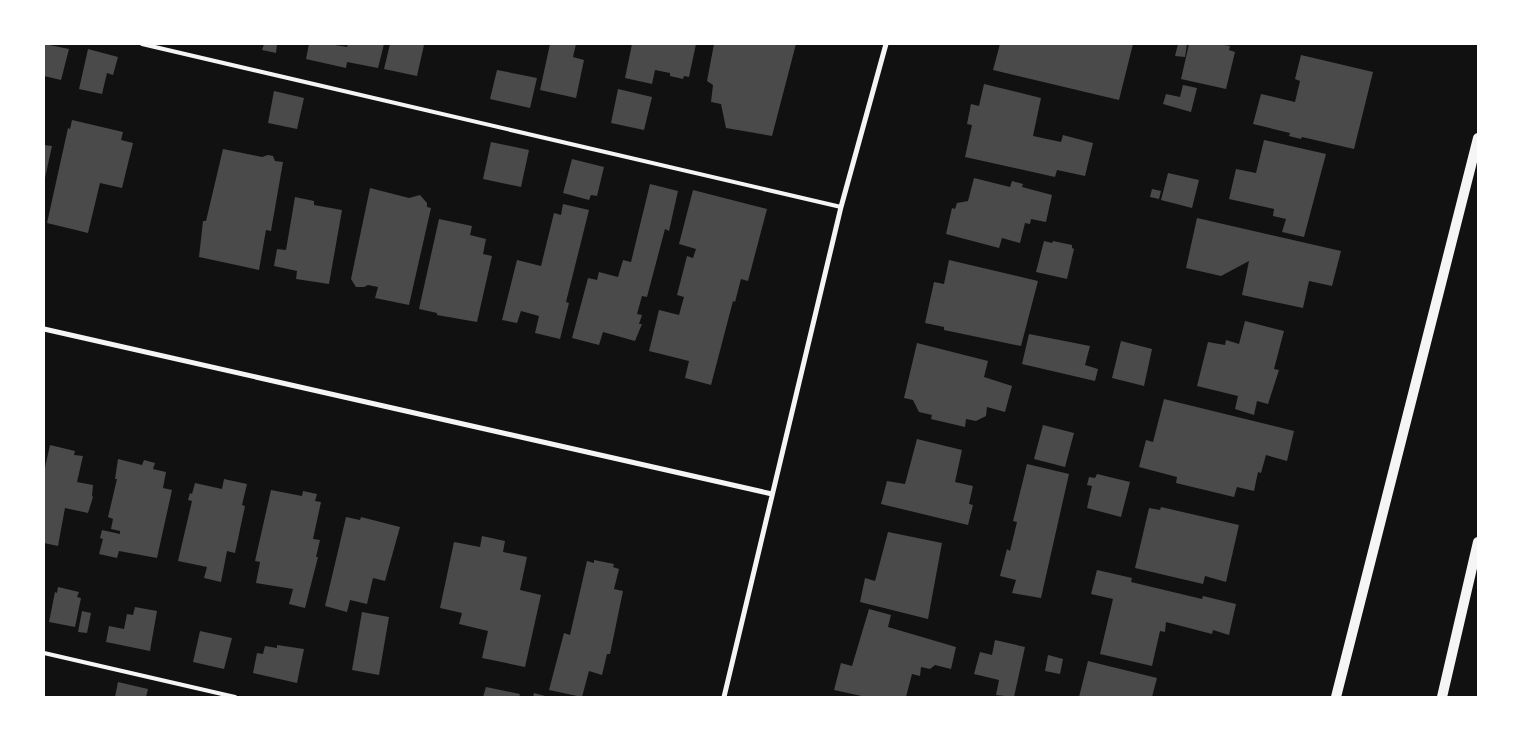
<svg xmlns="http://www.w3.org/2000/svg" width="1522" height="741" viewBox="0 0 1522 741" font-family="Rubik,sans-serif">
  <style>
    .building { fill: #4a4a4a }
    .lines { fill: none; stroke-linecap: round; stroke-linejoin: round }
    .service { stroke: #f5f5f5; stroke-width: 4 }
    .minor { stroke: #f5f5f5; stroke-width: 5 }
    .secondary { stroke: #f5f5f5; stroke-width: 10 }
  </style>
  <rect width="100%" height="100%" fill="#111"/>
  <path class="building" d="M44,44l25,5 -8,31 -17,-4z
    M264,44h13l-1,9 -14,-3z
    M309,44h20l18,3 1,-3h36l-6,24 -31,-6 -1,6 -40,-9z
    M390,44l34,1 -7,31 -33,-7z
    M550,44h26l-3,13 11,3 -8,38 -36,-8z
    M632,44h64l-7,33 -5,-1 -1,3 -13,-3v-3l-15,-3 -3,14 -27,-6z
    M714,44h82l-24,92 -46,-8 -5,-24 -10,-2 2,-17 -6,-4z
    M1000,44h133l-14,56 -126,-30z
    M1178,44h9l-2,13 -10,-1z
    M1189,44h30l11,2 -1,4 6,2 -9,37 -45,-10z
    M88,49l30,8 -5,18 -6,-2 -5,21 -23,-5z
    M1301,55l72,17 -19,77 -52,-12 -1,2 -12,-3 1,-3 -37,-9 8,-30 34,8 5,-21 -5,-2z
    M497,70l40,8 -7,30 -40,-9z
    M984,84l57,14 -8,38 28,6 2,-7 30,8 -8,33 -28,-6 -2,7 -90,-20 7,-32 -5,-1 4,-20 8,2z
    M1183,85l14,3 -6,24 -28,-8 3,-10 14,3z
    M618,89l34,8 -8,33 -33,-7z
    M274,91l30,7 -7,31 -29,-6z
    M72,120l51,12 -2,8 12,3 -11,45 -22,-5 -12,50 -41,-10 21,-95 2,1z
    M1264,140l62,14 -22,83 -22,-5 4,-13 -13,-3 1,-7 -45,-10 7,-30 20,4z
    M491,142l38,8 -8,37 -38,-8z
    M44,145l8,1 -7,32h-1z
    M223,149l39,8 6,-2 5,1 2,5 8,1 -12,69 -5,-1 -7,40 -60,-13 4,-36h3z
    M572,159l32,8 -7,29 -6,-1 -2,5 -26,-7z
    M1168,173l31,7 -7,28 -31,-8z
    M974,178l36,9 2,-6 11,3 -1,3 30,8 -6,27 -15,-3 -1,5 -5,-1 -5,20 -18,-5 -3,10 -53,-14 6,-26 3,1 2,-6 11,-2z
    M650,184l28,7 -9,40 -4,-2 -18,68 -5,-1 -5,18 5,1 -3,9h3l-7,17 -32,-9 -4,13 -27,-7 16,-60 9,2 2,-8 19,5 5,-17 8,2z
    M370,188l39,10 11,-3 7,8v4l4,1 -22,97 -34,-7 3,-11 -10,-2 -4,2h-8l-5,-8z
    M1152,189l9,2 -2,8 -9,-2z
    M693,190l74,19 -19,72 -7,-2 -6,23 -2,-1 -22,84 -26,-7 4,-17 -40,-10 10,-41 20,5 5,-18 -7,-2 10,-39 6,2 3,-9 -17,-5z
    M295,197l19,4v4l28,5 -13,74 -33,-5 1,-8 -23,-5 3,-17 9,1z
    M563,204l26,6 -23,92 3,1 -9,36 -25,-6 4,-17 -18,-5 -4,12 -15,-3 15,-60 24,6 13,-53 7,2z
    M1197,218l144,33 -9,35 -23,-5 -6,27 -61,-13 7,-34 -28,15 -35,-8z
    M439,219l33,7 -2,9 16,4 -3,15 9,2 -15,66 -40,-7v-2l-18,-4z
    M1044,241l8,2 1,-2 19,4v3l2,1 -7,30 -31,-7z
    M949,260l89,21 -17,65 -77,-16v-3l-19,-4 9,-41 10,2z
    M1245,321l39,10 -10,38 5,1 -11,34 -11,-3 -3,14 -19,-6 3,-13 -41,-10 11,-44 17,3 1,-5 13,4z
    M1029,334l61,12 -5,19 13,4 -3,12 -73,-17z
    M1121,341l31,8 -8,37 -32,-8z
    M917,343l71,18 -4,16 28,9 -7,26 -18,-5 -1,9 -10,5 -10,-2 -1,8 -34,-8 1,-4 -13,-3 -6,-12 -9,-2z
    M1164,399l130,32 -7,30 -21,-6 -5,18 -3,-1 -4,19 -17,-4 -3,10 -58,-14 1,-6 -38,-10 7,-27 7,2z
    M1043,425l31,8 -9,34 -31,-8z
    M917,439l45,11 -7,32 18,4 -4,18 4,1 -5,20 -87,-21 6,-23 18,3z
    M50,445l25,6 -1,4 9,1 -6,26 16,3 -1,11 1,1 -5,16 -23,-5 -7,38 -14,-3v-71z
    M118,459l24,6 2,-5 11,3 -2,6 13,3 -3,16 9,2 -15,68 -38,-7 -2,7 -18,-4 4,-15 -3,-1 2,-8 18,4v-3l-9,-2 2,-10 -5,-2 9,-38h-2z
    M1027,464l42,10 -28,124 -29,-5 4,-13 -16,-4 7,-27 3,2 7,-29 -4,-1z
    M1097,474l33,8 -9,35 -34,-9 5,-22 -5,-1 2,-8 6,1z
    M224,479l23,5 -5,21 3,1 -10,47 -8,-2 -6,31 -17,-4 3,-11 -29,-6 14,-60 -4,-1 2,-7 2,1 3,-11 27,6z
    M271,490l31,6 1,-5 14,3 -2,7 6,1 -8,37 7,1 -4,17h2l-13,51 -16,-4 4,-15 -37,-6 4,-21 -5,-1z
    M1161,507l78,18 -13,57 -21,-6 -2,8 -68,-16 14,-60 11,2z
    M346,517l14,3 1,-3 39,10 -15,54 -12,-3 -6,26 -17,-4 -3,12 -22,-6z
    M888,532l54,11 -14,76 -68,-17 5,-24 10,3z
    M482,536l23,5 -2,11 24,5 -7,33 21,5 -16,72 -43,-9 6,-27 -29,-7 3,-11 -22,-5 14,-66 26,5z
    M594,560l20,4 -1,3 6,2 -5,20 9,2 -13,63h-3l-5,21 -13,-4 -7,26 -33,-7 15,-57 6,2 17,-74 7,2z
    M1097,570l35,8 -1,4 71,17 1,-3 33,8 -7,31 -16,-5 -1,4 -46,-12 -1,10 -5,-1 -8,35 -52,-12 13,-55 -22,-5z
    M58,587l21,5 -2,5 4,1 -6,29 -26,-5 6,-30 2,1z
    M135,607l22,4 -7,40 -44,-9 3,-16 15,3 3,-15 6,1z
    M869,609l22,6 -3,12 68,20 -5,22 -16,-4 -5,4 -9,-2 -1,9 -8,-2 -6,23h-40l-32,-7 7,-27 11,3z
    M82,611l9,2 -4,20 -9,-1z
    M362,612l27,5 -10,58 -27,-5z
    M200,631l32,7 -8,31 -31,-7z
    M995,640l30,7 -11,50 -18,-2 3,-15 -25,-6 6,-22 12,3z
    M277,645l27,4 -7,34 -44,-10 4,-20 6,1 2,-8 12,2z
    M1048,655l15,4 -3,15 -15,-3z
    M1088,661l69,17 -5,19h-73z
    M118,682l30,7 -2,8h-31z
    M486,687l34,7 -1,3h-36z
    M534,693l15,4h-16z"/>
  <g class="lines">
    <path class="service" d="M142,44l699,163
      M44,653l191,44"/>
    <path class="minor" d="M44,329l728,165
      M724,697l117,-490 45,-163"/>
    <path class="secondary" d="M1336,697l142,-559
      M1442,697l36,-155"/>
  </g>
  <rect width="1522" height="741" fill="none" stroke="#ffffff" stroke-width="90"/>
</svg>
